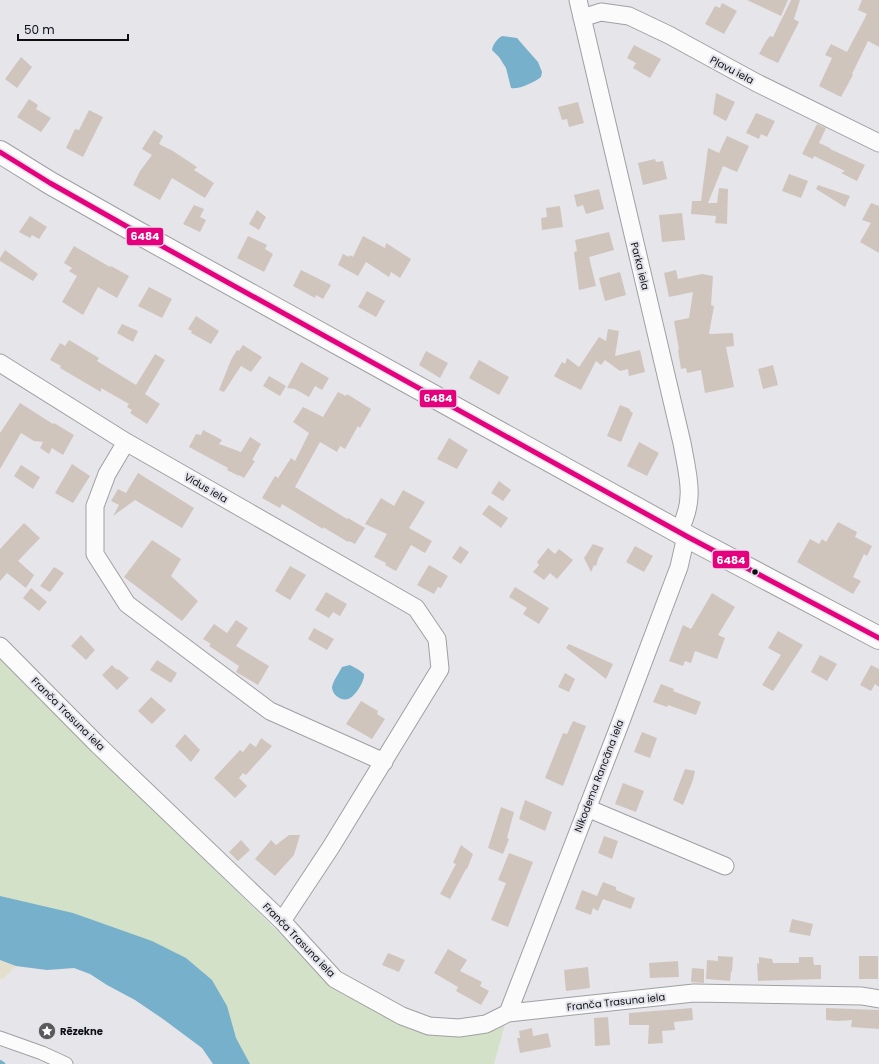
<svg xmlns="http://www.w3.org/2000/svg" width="879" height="1064" viewBox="0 0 879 1064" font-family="Poppins,sans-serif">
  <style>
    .green { fill: #d3e1c8 }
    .sand { fill: #e4dfcd }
    .water { fill: #76b0cb }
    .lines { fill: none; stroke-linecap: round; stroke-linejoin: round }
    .stream { stroke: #76b0cb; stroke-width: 4.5 }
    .building { fill: #d0c5bd }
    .pedestrian-casing { stroke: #a0a0a3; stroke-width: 15 }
    .minor-casing { stroke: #a0a0a3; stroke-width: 19 }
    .secondary-casing { stroke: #a0a0a3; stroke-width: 24 }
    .pedestrian { stroke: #fbfbfc; stroke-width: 13 }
    .minor { stroke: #fbfbfc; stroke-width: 17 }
    .secondary { stroke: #fbfbfc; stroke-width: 22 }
    .bus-1-casing { stroke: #e3e3ec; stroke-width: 8 }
    .bus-1 { stroke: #e5007d; stroke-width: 5 }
    .bus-dot { fill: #0e0e10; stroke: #e3e3ec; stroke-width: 1.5 }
    .labels { text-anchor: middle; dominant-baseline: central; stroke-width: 4; stroke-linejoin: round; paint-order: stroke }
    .street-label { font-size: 10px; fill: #0e0e10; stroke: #e3e3ec }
    .poi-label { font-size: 10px; font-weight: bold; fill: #0e0e10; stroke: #e3e3ec; text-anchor: start }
    .line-badge { stroke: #e3e3ec; stroke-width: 1.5 }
    .badge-label { font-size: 11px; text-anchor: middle; font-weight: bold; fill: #fff }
  </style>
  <rect width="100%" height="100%" fill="#e5e5ea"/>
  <path class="green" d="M0,655l73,75 266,262 107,35 62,-14 -14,51h-263l-15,-30 -216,-110z"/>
  <path class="sand" d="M0,960l16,6 -13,13h-3z"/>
  <path class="water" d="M502,36l15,2 6,7 15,17 4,10 -1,5c-6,5 -23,13 -30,11l-5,-20 -7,-11 -7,-7c1,-6 5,-11 10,-14z
    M350,665l9,5 5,4c1,7 -9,23 -16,25 -7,2 -16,-4 -16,-12 1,-6 7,-14 10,-20z
    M0,896l73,17 79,28 34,17 26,22 15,26 9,32 14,26h-37l-11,-16 -39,-29 -28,-19 -28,-15 -17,-11 -16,-6 -27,2 -31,-4 -16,-6z"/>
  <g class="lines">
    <path class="stream" d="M0,1062l3,2"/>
  </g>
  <path class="building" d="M747,0h41l-7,16z
    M791,0h9l-6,19 5,3 -21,41 -19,-9 7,-13 4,-5 3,1z
    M862,0h17v47l-11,-6 -16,33 1,1 -12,22 -22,-11 13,-28 -7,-3 6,-11 16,8 20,-38 -9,-4z
    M722,3l15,8 -13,23 -19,-10 10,-18 5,2z
    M634,45l27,14 -11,19 -17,-10 3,-5 -9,-5z
    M21,57l11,10 -15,21 -12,-9z
    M716,93l19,9 -9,19 -13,-7z
    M29,99l9,6 -2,4 15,9 -10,14 -24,-15z
    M578,102l6,21 -15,4 -2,-8 -5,1 -4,-13z
    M89,110l14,7 -20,40 -17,-9 9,-19 4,1z
    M756,113l19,8 -8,16 -6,-3 -2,5 -13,-6z
    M817,124l9,4 -7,15 11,5v1l35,16 -8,16 -16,-8 4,-2 -31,-15 -1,3 -11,-5z
    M154,130l9,6 -4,8 14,7 24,16 -3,3 20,13 -9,15 -33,-20 -12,22 -27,-15 7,-14 12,-16 -10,-6z
    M727,136l22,10 -12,26 -14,-6 -15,37h9l2,-15 9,1 -1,35 -12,-1 1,-7 -25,-2 1,-13h9l7,-53 11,5z
    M655,159l1,3 7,-1 4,18 -24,6 -5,-22z
    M789,174l19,7 -7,17 -19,-7z
    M818,185l32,11 -5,11 -29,-18z
    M599,189l5,20 -18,5 -3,-9 -6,2 -3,-12z
    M871,203l8,3v47l-19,-11 11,-19 -9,-3z
    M194,205l10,4 -4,8 6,3 -6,12 -17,-8z
    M560,206l3,21 -21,3 -1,-12 6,-1 -1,-9z
    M257,210l9,7 -7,13 -10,-6z
    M682,213l3,27 -23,2 -3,-27z
    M30,216l17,11 -8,12 -7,-4 -2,3 -11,-6z
    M609,232l5,18 -25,7 7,29 -17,4 -5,-38 3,-1 -2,-11z
    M248,236l19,9 -2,4 8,5 -9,18 -27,-14z
    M363,236l22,12 1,-5 25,16 -11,19 -9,-6 -2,5 -23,-15 -8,14 -20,-11 5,-11 6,3 1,-2 3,2z
    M74,246l36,21 1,-1 18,10 -12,22 -19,-11 -15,28 -21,-13 15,-26 -8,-5 3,-3 -8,-5z
    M5,250l33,24 -5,7 -33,-20v-3z
    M301,270l30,15 -8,14 -7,-4 -1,3 -22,-12z
    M676,270l2,9 24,-5 11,2 -2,29 3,1 -5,28 24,-1 1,13 -8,1 8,40 -29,6 -4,-23 -14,3 -1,-5 -5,1 -3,-19h1l-5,-29 15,-3 4,-26 -24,5 -5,-24z
    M620,272l6,23 -21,6 -6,-23z
    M149,287l23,12 -10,19 -24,-12z
    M367,291l18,10 -9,16 -18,-10z
    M196,316l23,15 -8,13 -20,-11 1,-2 -4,-2z
    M122,324l16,7 -5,11 -16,-9z
    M608,329l11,2 -4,25 25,-6 5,22 -16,4 -1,-7 -8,2 -15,-11 -4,5 -5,-4 -15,29 -22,-11 -5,-3 8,-14 3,2 2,-6 12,9 20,-30 7,4z
    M69,340l30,18 -2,3 39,24 19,-31 10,6 -20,34 15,10 -13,20 -17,-11 2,-3 -5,-3 2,-3 -28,-16v4l-41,-24 1,-2 -11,-6 10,-17 5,3z
    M243,345l19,12 -11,15 -10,-6 -17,26 -5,-2 12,-30 6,-10 2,1z
    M426,351l22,12 -8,15 -21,-13z
    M479,360l30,17 -10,18 -30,-17z
    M301,362l28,16 -7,12 -7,-4 -6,11 -14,-8 -8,-1z
    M773,365l5,20 -15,4 -5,-20z
    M269,376l17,10 -6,10 -17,-10z
    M338,392l8,4 1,-2 24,15 -11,19 -2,-2 -13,23 -5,-3 -3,6 -17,-10 -25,45 52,32 1,-1 17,10 -10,16 -6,-3 -1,1 -25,-15v2l-41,-25 -2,4 -18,-10 13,-22 3,2 13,-20 4,3 14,-28 -16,-11 10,-15 20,10z
    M20,403l33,21 1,-1 20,12 -11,20 -11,-7 -3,6 -9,-6 3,-6 -9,-1 -13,-8 -21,36v-36z
    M620,405l10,4v2l3,2 -12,29 -14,-6z
    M203,430l19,10 -3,4 22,8 9,-15 11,7 -9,16 3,1 -11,17 -5,-3v1l-12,-6 1,-2 -39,-21 7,-13 5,1z
    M449,438l19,12 -11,19 -20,-10z
    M639,442l20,11 -12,23 -20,-10z
    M72,464l18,12 -17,27 -18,-10z
    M21,465l19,12 -7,12 -19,-13z
    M138,473l56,35 -12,20 -47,-28 -22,16 6,-11 -8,-4 7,-12 8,4z
    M499,481l12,9 -8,11 -12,-8z
    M403,490l22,12 -16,26 23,13 -7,12 -14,-8 -15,26 -11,-6 1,-2 -12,-6 13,-23 -22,-10 16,-26 13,8z
    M489,505l19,13 -7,10 -19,-14z
    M838,522l19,10 -2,5 17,9 -5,10 -3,-2 -11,23 8,4 -8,13 -56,-32 13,-23 9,5 3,-5 4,3z
    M24,523l16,15 -22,23 16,14 -8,13 -19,-15 -7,8v-32z
    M152,540l29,19 -10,17 27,25 -16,20 -58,-44z
    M593,544l11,4 -6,11 -2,7 -2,-1 -3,7 -7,-14z
    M460,546l9,6 -8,12 -9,-6z
    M635,546l18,10 -9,16 -18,-10z
    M548,548l7,6 4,-5 14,11 -16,19 -7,-6 -6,7 -11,-8 6,-7 -2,-3z
    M429,565l19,11 -7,12 -3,-1 -4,7 -17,-9z
    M290,566l16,9 -16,25 -15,-9z
    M54,567l10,6 -14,19 -10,-6z
    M515,587l34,21 -10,16 -16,-10 4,-6 -18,-11z
    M31,588l16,14 -8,9 -16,-13z
    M326,592l21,12 -7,12 -7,-4 -4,6 -14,-8z
    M712,593l23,14 -17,28 7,3 -8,21 -22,-8 -4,12 -6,-2 -2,5 -14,-5 14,-36 8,4z
    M236,620l12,8 -12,18 33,20 -11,19 -22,-13 3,-6 -30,-20 2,-2 -8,-5 11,-15 13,9z
    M314,628l20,11 -7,11 -19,-11z
    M778,631l25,14 -30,46 -11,-6 19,-30 -13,-7z
    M81,635l14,15 -9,10 -15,-14z
    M569,644l44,20 -7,15 -40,-31z
    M820,655l17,9 -10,17 -16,-9z
    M157,660l20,13 -6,10 -21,-13z
    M112,665l5,5 1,-1 11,9 -12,12 -15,-15z
    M871,665l8,4v18l-4,-3 -4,7 -11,-6z
    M565,673l10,6 -6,13 -11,-5z
    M661,684l13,5 -1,2 28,11 -5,13 -28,-10 -1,2 -14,-5z
    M151,697l15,13 -14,14 -14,-13z
    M361,701l17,10 -1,3 8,5 -13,20 -26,-15z
    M573,721l13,5 -23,60 -18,-8 18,-45 4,1z
    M642,732l15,6 -7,20 -16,-6z
    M185,734l15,16 -9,12 -16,-16z
    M261,738l11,8 -26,29 -3,-2 -4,5 8,8 -12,12 -21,-20 26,-28 3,2 7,-9 6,4z
    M685,769l10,2 -2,9 -10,25 -10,-5z
    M623,783l21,8 -8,21 -21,-8z
    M525,800l27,12 -7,19 -26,-12z
    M501,807l13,5 -7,26 2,1 -6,15 -15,-6z
    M289,835h11l-6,20 -19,21 -20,-17 16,-19 5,5z
    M604,836l14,5 -6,18 -14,-6z
    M241,840l9,10 -12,11 -9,-9z
    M461,845l12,9 -6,15h-1l-16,30 -10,-5 16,-30 -3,-1z
    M509,853l24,9 -17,44 -8,21 -17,-7 15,-37 -8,-3z
    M603,882l13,5v3l19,8 -4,11 -28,-10 -5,12 -5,-3 -2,7 -16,-6 7,-19 15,6z
    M792,919l21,5 -3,12 -21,-4z
    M448,949l19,11 -7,11 22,11 -2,4 9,5 -8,14 -25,-14 2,-4 -24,-14z
    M388,953l17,7 -6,12 -17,-7z
    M718,956l15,1 -1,14 -1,1 -1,9 -24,-2 1,-19 11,1z
    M859,956h19v23h-19z
    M759,957l13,2 1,4h26v-6h14l1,8h7v14l-63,2 -1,-18 2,1z
    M678,961l1,16 -29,1 -1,-15z
    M588,967l2,21 -24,3 -2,-21z
    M692,968l12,1v14l-13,-1z
    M692,1008l1,12 -19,2 1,8 -13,1 1,12 -15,1 1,-19h-20v-12z
    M826,1008l53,2v19l-28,-2 1,-7 -14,1 -12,-1z
    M608,1017l2,28 -15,1 -1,-28z
    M532,1028l1,8 15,-3 3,14 -31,6 -3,-15h3l-1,-7z"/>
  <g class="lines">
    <defs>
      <path id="pedestrian" d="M0,1038l42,15 24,11"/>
      <path id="minor" d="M578,0l104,443c6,34 14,56 -3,88
        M582,18l19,-6 28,4 40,19 88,48 122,60
        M0,363l126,79 290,166 21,31 3,30 -109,178 -49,74
        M126,442l-19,32 -12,32v48l32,50 143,107 114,51
        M0,646l98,99 184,176 53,58 67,37 27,10 30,2 27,-4 22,-11 186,-20 168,3 17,3
        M587,808l138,58
        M508,1013l110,-284 61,-162 5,-22 4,-8"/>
      <path id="secondary" d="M0,152l50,31 83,47 555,307 191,101"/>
    </defs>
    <use href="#pedestrian" class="pedestrian-casing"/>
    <use href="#minor" class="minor-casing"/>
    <use href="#secondary" class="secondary-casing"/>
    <use href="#pedestrian" class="pedestrian"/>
    <use href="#minor" class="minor"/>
    <use href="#secondary" class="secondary"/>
    <defs>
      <path id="bus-1" d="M0,152l50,31 83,47 555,307 191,101"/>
    </defs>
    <use href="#bus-1" class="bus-1-casing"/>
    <use href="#bus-1" class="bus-1"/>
  </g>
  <defs>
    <symbol id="sight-disc" viewBox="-11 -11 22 22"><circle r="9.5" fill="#59595c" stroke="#e3e3ec"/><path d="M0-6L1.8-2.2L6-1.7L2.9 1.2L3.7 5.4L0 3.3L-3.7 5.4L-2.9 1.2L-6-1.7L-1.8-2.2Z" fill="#fff"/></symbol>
  </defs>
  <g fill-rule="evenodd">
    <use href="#sight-disc" x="37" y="1021" width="20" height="20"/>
  </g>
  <circle class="bus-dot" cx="755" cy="572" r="3.5"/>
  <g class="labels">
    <g class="street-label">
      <text transform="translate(732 70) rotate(28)">Pļavu iela</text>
      <text transform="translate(640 266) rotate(76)">Parka iela</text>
      <text transform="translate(206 488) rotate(30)">Vidus iela</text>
      <text transform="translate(68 714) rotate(45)">Franča Trasuna iela</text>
      <text transform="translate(599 776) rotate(-69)">Nikodema Rancāna iela</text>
      <text transform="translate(299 940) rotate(46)">Franča Trasuna iela</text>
      <text transform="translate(616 1002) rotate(-6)">Franča Trasuna iela</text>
    </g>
    <g class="poi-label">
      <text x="60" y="1031">Rēzekne</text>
    </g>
  </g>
  <g class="line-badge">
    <rect x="126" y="227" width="38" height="19" rx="4" fill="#e5007d"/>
    <rect x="419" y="389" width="38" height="19" rx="4" fill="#e5007d"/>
    <rect x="712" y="550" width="38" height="19" rx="4" fill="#e5007d"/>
  </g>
  <g class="badge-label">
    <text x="145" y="240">6484</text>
    <text x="438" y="402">6484</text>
    <text x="731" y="564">6484</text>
  </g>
  <path d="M18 34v6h110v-6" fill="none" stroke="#0e0e10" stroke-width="2"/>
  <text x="24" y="34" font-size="12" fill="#0e0e10" stroke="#e3e3ec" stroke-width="3" paint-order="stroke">50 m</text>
</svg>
